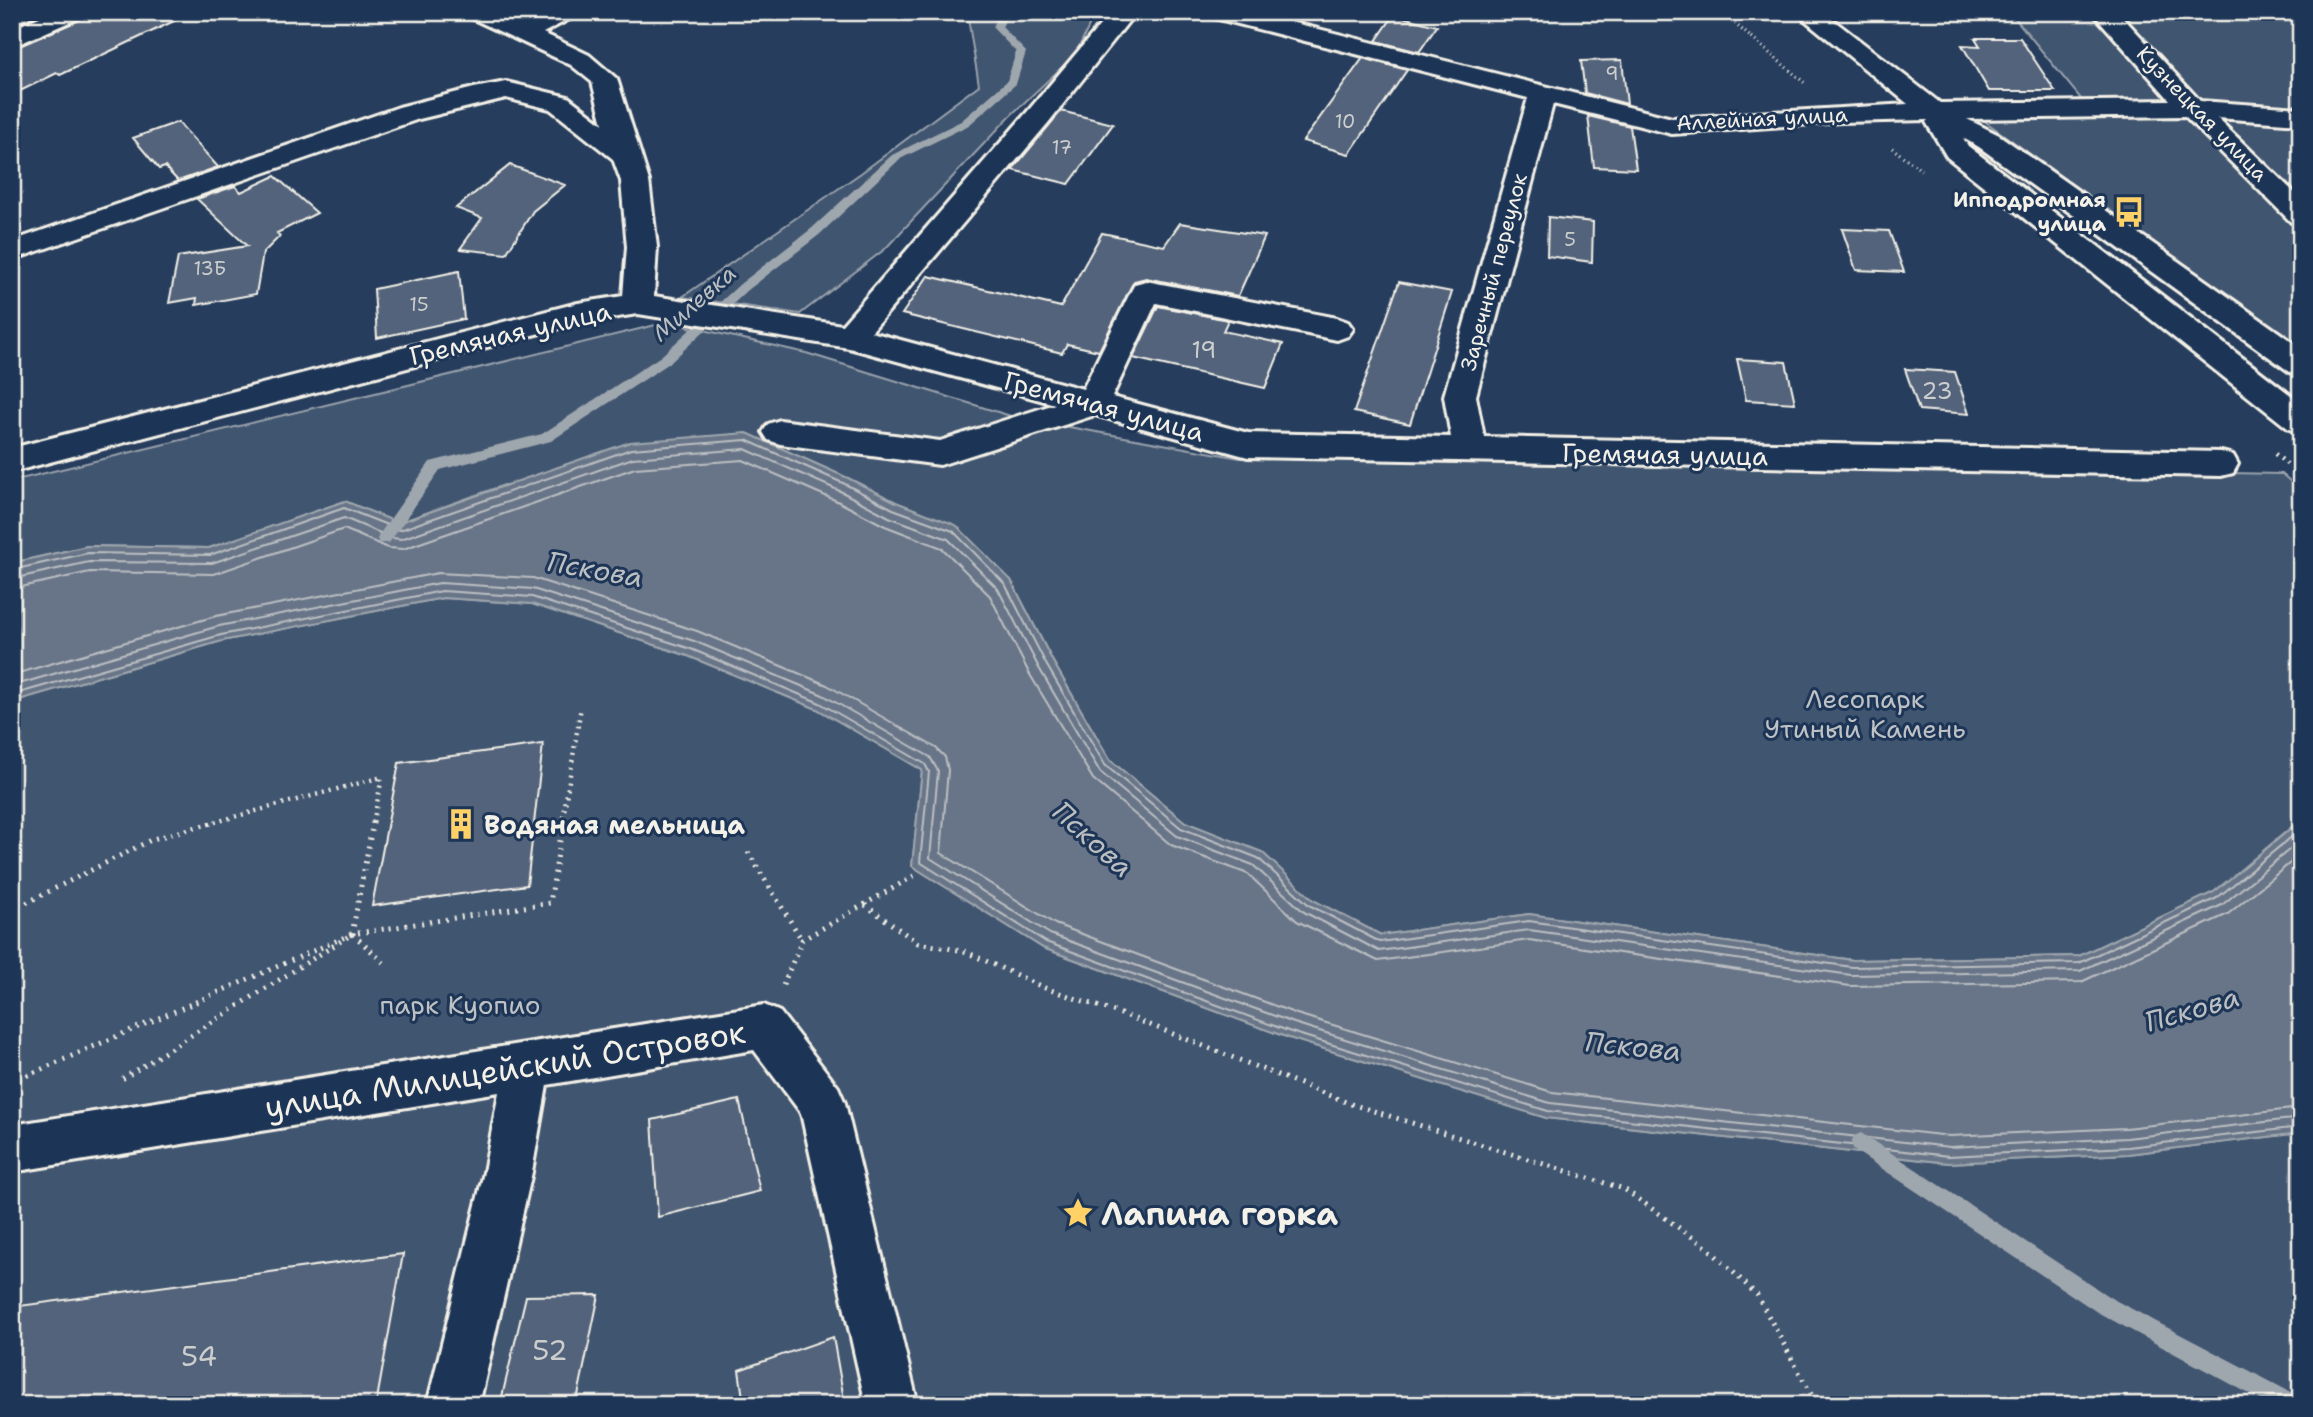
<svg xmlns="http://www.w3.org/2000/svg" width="2313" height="1417" viewBox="0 0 2313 1417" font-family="'Shantell Sans',sans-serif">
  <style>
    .green { fill: #40546f; stroke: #9aa2ac; stroke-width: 2 }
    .water { fill: #677588; stroke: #9fa7ae; stroke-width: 2 }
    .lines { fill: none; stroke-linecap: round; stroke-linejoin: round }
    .shore { stroke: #bcbfc2; stroke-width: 2 }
    .stream { fill: #9fa7ae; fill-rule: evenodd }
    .building { fill: #52647b; stroke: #f4f1e8; stroke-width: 2 }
    .minor-casing { stroke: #f4f1e8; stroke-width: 6 }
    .path-far2 { stroke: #f4f1e8; stroke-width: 3.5; stroke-dasharray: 1 3.5; stroke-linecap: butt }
    .path-far1 { stroke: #f4f1e8; stroke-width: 4.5; stroke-dasharray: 2 5; stroke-linecap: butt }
    .path { stroke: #f4f1e8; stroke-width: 5; stroke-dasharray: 2 6; stroke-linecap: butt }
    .minor { fill: #1d3557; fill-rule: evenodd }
    .labels { text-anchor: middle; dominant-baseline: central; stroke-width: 6; stroke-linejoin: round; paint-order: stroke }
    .far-number-label { font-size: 19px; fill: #cccecd }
    .far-street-label { font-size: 21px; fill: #f4f1e8; stroke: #1d3557 }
    .far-poi-label { font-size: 21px; font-weight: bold; fill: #f4f1e8; stroke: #1d3557; text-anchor: end }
    .far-water-label { font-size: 23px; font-style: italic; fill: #bcbfc2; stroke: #1d3557 }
    .number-label { font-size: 23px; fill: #cccecd }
    .street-label { font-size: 26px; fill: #f4f1e8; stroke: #1d3557 }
    .park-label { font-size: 26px; fill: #bec2c4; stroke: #1d3557 }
    .poi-label { font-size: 26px; font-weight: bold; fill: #f4f1e8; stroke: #1d3557; text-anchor: start }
    .water-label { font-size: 28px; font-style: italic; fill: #bcbfc2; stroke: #1d3557 }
    .near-number-label { font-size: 28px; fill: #cccecd }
    .near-street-label { font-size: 32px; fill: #f4f1e8; stroke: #1d3557 }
    .near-poi-label { font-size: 32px; font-weight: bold; fill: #f4f1e8; stroke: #1d3557; text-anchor: start }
  </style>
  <rect width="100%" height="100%" fill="#263d5d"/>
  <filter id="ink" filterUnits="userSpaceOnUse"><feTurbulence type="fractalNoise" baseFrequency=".0143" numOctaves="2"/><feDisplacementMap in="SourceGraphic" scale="14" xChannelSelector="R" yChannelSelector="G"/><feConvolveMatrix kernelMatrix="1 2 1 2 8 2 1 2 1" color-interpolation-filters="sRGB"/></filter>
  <g filter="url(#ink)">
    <path class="green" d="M967,12h129l-21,43 -65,61 -125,133 -85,65 -118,-17 179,-124 118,-88z
      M2010,12h291v338l-322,-233 112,-6z
      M668,322l138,31 208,64 226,41 231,1 811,15 19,17v328l-87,73 -135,64 -226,4 -324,-46 -148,21 -68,-35 -51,-48 -77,-30 -75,-62 -58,-100 -41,-80 -115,-78 -48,-24 -344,7 -106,38 -53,-22 -136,47 -122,-2 -75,17v-82z
      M443,598l89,6 156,52 129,53 105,61 -10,96 131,82 246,90 257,80 403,45 179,-9 173,-21v272h-2289v-703l210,-61z"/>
    <path class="water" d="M747,433l101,45 48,24 60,23 55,55 41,80 58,100 75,62 77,30 51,48 68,35 148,-21 324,46 226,-4 135,-64 87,-72v313l-173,21 -179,9 -403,-45 -257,-80 -246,-90 -131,-82 10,-96 -105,-61 -129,-53 -156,-52 -89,-6 -221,43 -210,61v-139l75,-17 122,2 136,-47 53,22 232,-81z"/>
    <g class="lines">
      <path class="shore" d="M12,570l76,-17 122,2 134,-47 56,22 231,-81 115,-9 99,44 48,25 60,22 52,53 41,80 59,101 76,63 77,30 51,47 71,37 149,-21 323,46 227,-4 138,-65 84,-69
        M12,579l77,-17 123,1 132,-45 48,20 9,1 232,-81 112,-9 97,43 47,25 59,22 50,50 41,79 61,104 77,64 76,29 51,47 75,39 150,-21 322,45 229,-4 142,-66 79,-65
        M12,589l78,-17 124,2 130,-45 44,19 15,1 232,-81 108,-8 94,41 48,25 57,22 48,48 39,77 64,106 78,66 77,29 49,47 81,40 151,-21 321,46 231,-4 147,-68 73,-60
        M12,675l204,-59 222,-43 95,5 164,53 130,54 109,63 9,9 3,13 -7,83 114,71 242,90 255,78 398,44 176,-8 175,-20
        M12,686l207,-60 221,-43 93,6 161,52 129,54 107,62 8,14 -8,87 120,76 244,89 256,80 400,44 177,-9 174,-20
        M12,695l209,-60 221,-44 90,6 159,52 129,54 105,61 4,8 -9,90 126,80 245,90 257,79 401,45 179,-9 173,-20"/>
      <path class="stream" d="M999,12h10l-7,15 24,25 -10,32 -47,41 -69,34 -81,76 -71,55 -77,72 -120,79 -111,29 -51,73h-10l-2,-4 2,-4 51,-73 112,-28 119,-78 79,-72 71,-55 81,-74 69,-34 46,-40 9,-29 -24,-25z
        M1861,1133l250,165 189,99 1,8h-31l-173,-93 -243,-162 -3,-7 3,-7z"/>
    </g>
    <path class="building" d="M12,12h32l-32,14z
      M86,12h107l-133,63 -3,-2 -45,22v-46l70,-30z
      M1394,15l43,11 -18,26 -43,-11z
      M1975,38h45l35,53h-66l-27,-46 18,1z
      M1363,58l44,12 -58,84 -46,-13z
      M1622,60l5,44 -42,-11 -4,-32z
      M1061,111l52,13 -44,60 -57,-14z
      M1588,116l42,10 6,43 -42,-2z
      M178,122l40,45 -40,14 -13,-14 -6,2 -26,-31z
      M510,165l55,20 -32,26 -27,43 -46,-5 22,-31 -26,-10z
      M275,176l42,37 -40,20 3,3 -17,17 -7,41 -60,11 1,-7 -28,5 9,-46 69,-11 -50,-47 38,-13 6,6z
      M1548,217l45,5 -1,40 -45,-6z
      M1180,223l85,13 -27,60 -92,-18 -12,3 -35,70 -32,-7 -5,9 -160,-39 26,-38 133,31 41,-74 62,13z
      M1842,229l47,2 15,41 -48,-2z
      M459,271l5,48 -87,19 -3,-49z
      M1399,282l53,10 -42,132 -56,-12z
      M1158,306l70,14 -5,11 60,13 -18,44 -132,-30z
      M1737,359l49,3 9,41 -49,-3z
      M1905,369l50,3 14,42 -50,-4z
      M543,744l-16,141 -155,21 27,-143z
      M739,1100l21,91 -102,26 -6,-97z
      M403,1254l-27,151h-364v-98z
      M599,1295l-23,110h-76l26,-109z
      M833,1337l12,68h-101l-5,-35z"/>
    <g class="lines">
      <defs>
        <path id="minor" d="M51,12h33l-3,5 -69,30v-18z
          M466,12h33l24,12 22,-12h31l-3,5 -30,16 46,22 28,24 32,102 8,66 -3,49 188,29 186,-214 83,-99h25l-88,111 -177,209 212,57 48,-98 4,-7 11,-3 191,37 11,4 5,7 -5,7 -11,4 -181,-37 -44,94 136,36 203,4 -7,-41 84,-298 -317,-81 -3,-5h43l421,106 236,-14 -113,-92h28l117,91 230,-3 -78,-88h26l82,89 101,7v16l-84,-6 84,81v26l-10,-3 -106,-106 -218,3 32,16 302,213v27l-11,-3 -311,-225 -16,-9 5,8 333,257v30l-12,-4 -342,-272 -21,-35 2,-2 -87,2 -169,12 -119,-30 -77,292 8,41 737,15 12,3 5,9 -5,9 -12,3 -973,-19 -153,-42 -155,50 -160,-21 -12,-4 -5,-8 5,-8 12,-4 160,21 115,-37 -206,-56 -211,-34 -60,9 -566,149v-24l566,-145 45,-7 4,-49 -6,-66 -8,-22 -63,-50 -44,-11 -87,21 -407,141v-19l387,-134 75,-19 32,-6 62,15 35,27 -11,-42 -21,-17 -102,-48z
          M764,1005l16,7 58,75 7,16 73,302h-52l-65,-292 -47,-63 -207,35 -15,87 -53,233h-52l57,-233 15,-80 -487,80v-47z"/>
      </defs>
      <use href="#minor" class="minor-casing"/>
      <path class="path-far2" d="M1721,12l85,72
        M1892,148l29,22"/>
      <path class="path-far1" d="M2275,454l26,22
        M208,824l174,-47 -9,47
        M562,824l19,-117"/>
      <path class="path" d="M373,822l-21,112 198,-31 13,-81
        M748,852l54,88
        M865,905l53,38 46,8 81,37 85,29 221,87 273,85 85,60 48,46 60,110
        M12,910l141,-71 62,-17
        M353,934l32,30
        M783,985l19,-45 112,-64
        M12,1082l340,-148 -230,145"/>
      <use href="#minor" class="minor"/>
    </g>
  </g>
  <defs>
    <symbol id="bus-bare" viewBox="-9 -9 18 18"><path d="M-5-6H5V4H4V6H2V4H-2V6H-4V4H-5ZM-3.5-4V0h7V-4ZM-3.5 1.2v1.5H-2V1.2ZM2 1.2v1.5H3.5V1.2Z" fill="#ffd166" stroke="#1d3557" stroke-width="2.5" paint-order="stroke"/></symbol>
    <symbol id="building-bare" viewBox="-9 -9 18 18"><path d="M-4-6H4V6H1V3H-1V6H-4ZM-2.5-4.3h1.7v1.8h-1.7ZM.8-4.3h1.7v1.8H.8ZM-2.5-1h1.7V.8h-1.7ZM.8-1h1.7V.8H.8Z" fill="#ffd166" stroke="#1d3557" stroke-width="2.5" paint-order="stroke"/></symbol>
    <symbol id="sight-bare" viewBox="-9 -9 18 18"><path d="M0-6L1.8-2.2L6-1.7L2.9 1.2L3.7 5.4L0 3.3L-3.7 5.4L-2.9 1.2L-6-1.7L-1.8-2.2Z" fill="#ffd166" stroke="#1d3557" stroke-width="2.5" paint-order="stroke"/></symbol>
  </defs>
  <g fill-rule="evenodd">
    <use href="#bus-bare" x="2107" y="190" width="44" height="44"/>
    <use href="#building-bare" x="439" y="802" width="44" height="44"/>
    <use href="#sight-bare" x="1056" y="1191" width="44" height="44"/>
  </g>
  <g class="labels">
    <g class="far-number-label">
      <text x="1612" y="73">9</text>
      <text x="1345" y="121">10</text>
      <text x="1062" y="147">17</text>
      <text x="1570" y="239">5</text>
      <text x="210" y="268">13Б</text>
      <text x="419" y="304">15</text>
    </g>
    <g class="far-street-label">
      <text transform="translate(2202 114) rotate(46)">Кузнецкая улица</text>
      <text transform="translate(1762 119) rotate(-3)">Аллейная улица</text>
      <text transform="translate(1494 272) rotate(-75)">Заречный переулок</text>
    </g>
    <g class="far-poi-label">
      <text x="2106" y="200">Ипподромная<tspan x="2106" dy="24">улица</tspan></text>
    </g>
    <g class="far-water-label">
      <text transform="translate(694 303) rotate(-41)">Милевка</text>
    </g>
    <g class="number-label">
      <text x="1204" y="350">19</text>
      <text x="1937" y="391">23</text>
    </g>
    <g class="street-label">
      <text transform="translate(510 333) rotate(-13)">Гремячая улица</text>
      <text transform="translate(1104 406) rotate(15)">Гремячая улица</text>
      <text transform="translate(1665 454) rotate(1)">Гремячая улица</text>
    </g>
    <g class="park-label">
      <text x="1865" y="698">Лесопарк<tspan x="1865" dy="30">Утиный Камень</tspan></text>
      <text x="460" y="1004">парк Куопио</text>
    </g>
    <g class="poi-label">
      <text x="484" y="824">Водяная мельница</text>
    </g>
    <g class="water-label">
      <text transform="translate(595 569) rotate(10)">Пскова</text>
      <text transform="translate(1093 839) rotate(42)">Пскова</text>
      <text transform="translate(2192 1009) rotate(-16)">Пскова</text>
      <text transform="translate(1633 1046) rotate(6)">Пскова</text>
    </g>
    <g class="near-number-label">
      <text x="550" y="1350">52</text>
      <text x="199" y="1356">54</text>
    </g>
    <g class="near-street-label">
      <text transform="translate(505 1069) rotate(-9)">улица Милицейский Островок</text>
    </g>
    <g class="near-poi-label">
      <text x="1101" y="1213">Лапина горка</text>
    </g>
  </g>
  <rect width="2313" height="1417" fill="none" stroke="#1d3557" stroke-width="42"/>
  <rect x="21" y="21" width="2271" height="1375" fill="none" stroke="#f4f1e8" stroke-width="2.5" filter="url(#ink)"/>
</svg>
